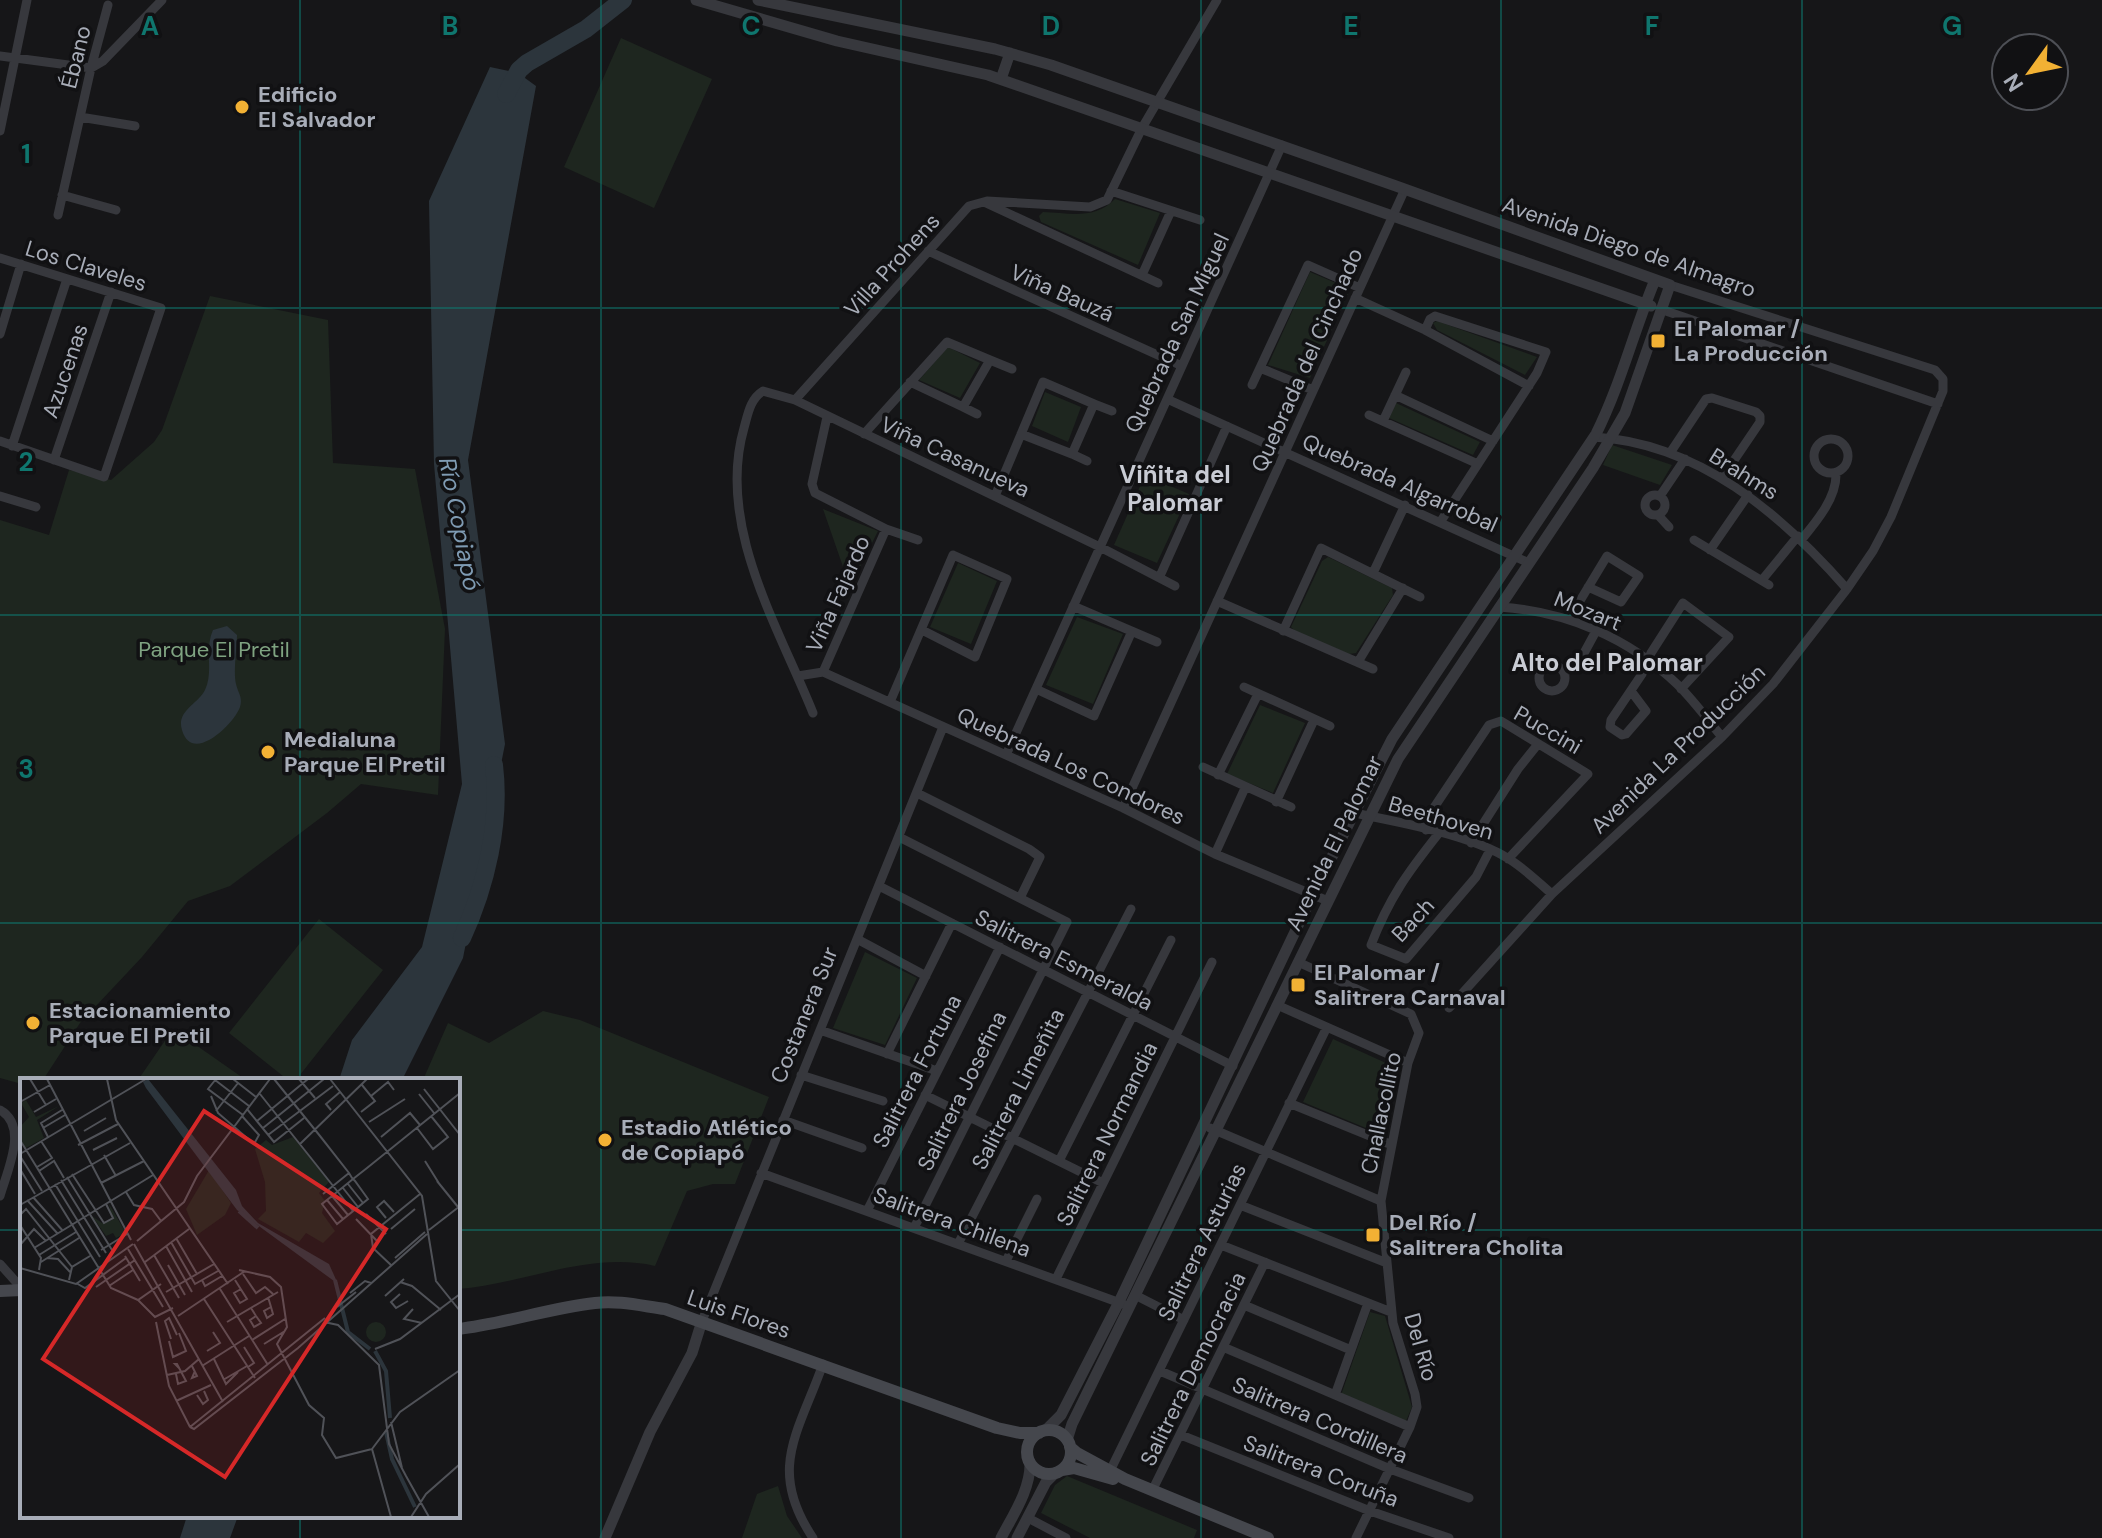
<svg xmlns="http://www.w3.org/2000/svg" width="2102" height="1538" viewBox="0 0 2102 1538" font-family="'DM Sans',sans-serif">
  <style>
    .green { fill: #1e261f }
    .water { fill: #2c353c }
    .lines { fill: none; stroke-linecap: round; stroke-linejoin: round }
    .river { stroke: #2c353c; stroke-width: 18 }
    .minor { stroke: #37383d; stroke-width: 9 }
    .tertiary { stroke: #37383d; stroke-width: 11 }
    .secondary { stroke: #45474d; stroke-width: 12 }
    .grid { fill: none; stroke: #0f766e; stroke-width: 2; stroke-opacity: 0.55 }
    .poi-dot { fill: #f2b134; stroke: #111113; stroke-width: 3 }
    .labels { text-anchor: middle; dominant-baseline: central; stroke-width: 7; stroke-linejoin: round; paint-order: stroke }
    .street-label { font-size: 22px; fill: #a8adb8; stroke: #111113 }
    .poi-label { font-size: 22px; font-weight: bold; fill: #a8adb8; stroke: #111113; text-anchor: start }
    .park-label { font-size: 22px; fill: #7fa381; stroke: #111113 }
    .neighbourhood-label { font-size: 24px; font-weight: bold; fill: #c9ccd4; stroke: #111113 }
    .water-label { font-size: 24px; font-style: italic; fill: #7f9bb3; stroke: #111113 }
    .inset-river { fill: none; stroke: #2c353c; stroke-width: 4 }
    .inset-road { fill: none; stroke: #505258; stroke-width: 2 }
    .view { fill: #d62828; fill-opacity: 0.15; stroke: #d62828; stroke-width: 4 }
    .inset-edge { fill: none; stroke: #a8adb8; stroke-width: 4 }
    .grid-label { font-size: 26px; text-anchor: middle; font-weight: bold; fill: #0f766e; stroke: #111113; stroke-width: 7; stroke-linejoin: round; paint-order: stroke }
  </style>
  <rect width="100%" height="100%" fill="#161618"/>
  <path class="green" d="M621,38l91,41 -58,129 -90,-41z
    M1115,199l45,14 -22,52 -97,-43 -2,-6 4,-4c26,1 52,8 72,-13z
    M1310,272l40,17 -40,89 -42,-13z
    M210,296l118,24 5,143 82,6 30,160 -7,166 -77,-11 -34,29 -97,73 -42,15 -46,56 -62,66 -37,57h-21v4l-22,-6v-558l49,15 20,-65 42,10 43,-38 8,-12z
    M1437,321l100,36 -12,18 -88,-45 -4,-7z
    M948,347l32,16 -20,35 -41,-18z
    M1045,392l36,15 -13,35 -36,-16z
    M1396,403l84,39 -7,13 -84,-37z
    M1612,445l60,20 -12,20 -57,-20z
    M1145,475l44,19 -32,69 -43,-18z
    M823,509l55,22 -28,56z
    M1328,557l64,31 1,7 -37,58 -7,1 -52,-21 -6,-6 31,-66z
    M958,563l39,18 -26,63 -41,-17z
    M1077,617l46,17 -30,70 -47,-19z
    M1260,705l45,18 -32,70 -46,-19z
    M319,919l64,51 -87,110h-8l-59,-47z
    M865,952l52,26 -32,67 -52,-17z
    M543,1011l37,9 189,77 -34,87h-22l-26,7 -32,75c-66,-15 -132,18 -197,23v-209h-35l25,-57 41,20z
    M173,1029l73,51h-108z
    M1333,1039l64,29 -14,67 -80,-33z
    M1370,1312l15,4 27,91 -6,14 -65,-26z
    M1067,1476l130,54 -3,8h-104l-49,-25 14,-28z
    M778,1486l9,30 15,22h-60l15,-44z"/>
  <path class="water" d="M490,67l28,6 18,13 -68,374 37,284 -42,214 -61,122h-63l13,-40 70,-93 40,-163 -28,-320 -5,-263z
    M227,626l10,9c0,13 -4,37 -1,49 2,9 7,13 4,23 -6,17 -48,58 -58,23 -6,-19 16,-26 23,-40 9,-19 -1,-40 8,-60z
    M187,1516h51l-8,22h-50z"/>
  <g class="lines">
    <path class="river" d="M506,94l13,-24 8,-7 59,-34 37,-29
      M462,938c24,-52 39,-115 32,-173"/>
    <path class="minor" d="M0,56l91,12 12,-7 59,-61
      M80,117l55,9
      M0,131l27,-131
      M1111,191l89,29
      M62,195l54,15
      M986,203l172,80
      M58,215l33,-147 17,-63
      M928,251l254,115
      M0,258l161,50 -57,169 -104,-36
      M1142,275l29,-64
      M1355,298l70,32 104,56
      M1660,309l278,95
      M1425,330l5,-11 5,-3 111,36 -9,21 -96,148
      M0,334l21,-70
      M990,360l22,9
      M1260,368l53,22
      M1252,385l56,-120 52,23
      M1395,395l98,46
      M1167,399l362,164
      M795,400l174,-194 18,-5 103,6 17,-7 35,-72 75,-128
      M1094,404l18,7
      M963,407l14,7
      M1369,415l109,49
      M1383,421l23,-49
      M864,434l83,-92 43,18 -27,47 -53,-25
      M1594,437c105,6 187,77 253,152
      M1814 456a17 17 0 1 1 34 0a17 17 0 1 1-34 0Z
      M12,446l55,-167
      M1670,453l36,-54 6,-1 44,14 4,4v6l-38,56
      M1072,454l15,7
      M54,460l57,-168
      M1645 505a10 10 0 1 1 20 0a10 10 0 1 1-20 0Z
      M0,496l36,11
      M995,496l48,-114 51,22 -22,50 -51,-20
      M1660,496l25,-37
      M1658,515l11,12
      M886,529l32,11
      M1802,539c15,-18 35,-42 34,-66
      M1694,540l75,45
      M1710,550l38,-55
      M1373,573l32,-68
      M1160,576l67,-150
      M1762,580l36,-44
      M1217,601l156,68
      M1073,606l84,36
      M1499,607c67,4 130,31 179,78 16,16 30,35 44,52
      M1569,619l38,-63 32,20 -18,26 -33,-15
      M1283,631l38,-83 99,49
      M1358,662l45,-74
      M1539 678a13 13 0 1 1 26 0a13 13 0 1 1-26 0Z
      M823,672l63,-143 -71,-36 -3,-9 15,-67
      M1564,672l13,-6 19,-35
      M798,676l25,-4 300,136 92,46 113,47
      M1244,687l86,39
      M1036,689l58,27 38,-85
      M1631,691l15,20 -20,23 -4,1 -12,-8 1,-7 31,-46 9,-21 32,-50 46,34 -48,52
      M890,702l63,-147 54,24 -32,78 -53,-27
      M813,713c-35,-87 -97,-188 -69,-285 4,-14 6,-29 19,-37l32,9 305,147 75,39
      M1006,755l276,-610
      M1203,767l88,40
      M1218,775l40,-81
      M917,793l112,56 11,8 -20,41
      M1276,802l38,-82
      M1123,808l282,-619
      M1354,813c45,9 117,22 155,46 16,10 29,23 43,35
      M1426,830l7,-21 56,-84 12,-4 87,53 -80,85
      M1439,833c-31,39 -50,65 -68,112l35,14 70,-82 14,-27
      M899,837l168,85 -153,306
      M1471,843l47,-74 20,-25
      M1215,854l30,-66
      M879,886l354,180
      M857,939l69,37
      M1298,962l113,52 8,19 -11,30 -27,138
      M1277,1005l131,58
      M1449,1008l103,-114 170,-157 51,-53 74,-95 26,-38 18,-34 52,-126v-12l-8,-9 -265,-85
      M820,1030l117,41
      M887,1054l65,-131
      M801,1075l82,26
      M925,1095l178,88
      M1289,1103l103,42
      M0,1110c29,16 7,61 0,86
      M783,1120l79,28
      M1210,1128l171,73 12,122 22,71 2,13 -7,20 -54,111
      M1059,1161l112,-221
      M761,1173l362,131
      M1240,1205l147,58
      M867,1211l133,-264
      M958,1244l173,-335
      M1221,1245l170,67
      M1006,1261l31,-62
      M0,1264l17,19 5,2
      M1056,1279l156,-317
      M1135,1295l49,25
      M1244,1305l107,45
      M702,1321l241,-594
      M1223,1347l187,80
      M1160,1371l230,98 79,29
      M1335,1395l33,-92
      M1181,1435l189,76 79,27
      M1110,1471l217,-444
      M1152,1491l113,-229
      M1028,1518l38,20
      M813,1538c-46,-69 -15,-104 10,-174"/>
    <path class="tertiary" d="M696,0l141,41 151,34 663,231
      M758,0l237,49 56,16 345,121 274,99 -45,128 -32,55 -195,291 -326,665 -5,16
      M1001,79l9,-26
      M1046,1430l15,-15 58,-113 193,-406 80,-157 204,-305c25,-50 38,-104 59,-154
      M605,1538l45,-106 42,-79 10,-32
      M1001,1538c12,-23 30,-49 29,-76
      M1017,1538l29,-56 9,-9"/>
    <path class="secondary" d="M0,1291l22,-1
      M458,1329c46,-5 91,-21 137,-26 23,-3 47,3 70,6l332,119 23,5h19
      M1027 1452a22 22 0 1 1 44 0a22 22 0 1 1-44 0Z
      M1070,1447l7,6 48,26 143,59
      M1062,1470l12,-2 39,11"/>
  </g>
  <path class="grid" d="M300,0v1080M601,0v1538M901,0v1538M1201,0v1538M1501,0v1538M1802,0v1538M0,308h2102M0,615h2102M0,923h2102M0,1230h22M458,1230h1644M300,1516v22"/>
  <g class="poi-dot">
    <circle cx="242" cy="107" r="8"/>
    <rect x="1650" y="333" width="16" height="16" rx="4"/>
    <circle cx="268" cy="752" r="8"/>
    <rect x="1290" y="977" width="16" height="16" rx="4"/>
    <circle cx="33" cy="1023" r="8"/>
    <circle cx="605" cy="1140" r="8"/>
    <rect x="1365" y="1227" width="16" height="16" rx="4"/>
  </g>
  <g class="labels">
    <g class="street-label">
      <text transform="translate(76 57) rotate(-76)">Ébano</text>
      <text transform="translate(1629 247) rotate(19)">Avenida Diego de Almagro</text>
      <text transform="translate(892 265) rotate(-48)">Villa Prohens</text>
      <text transform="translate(86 266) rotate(17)">Los Claveles</text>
      <text transform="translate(1062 293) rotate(24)">Viña Bauzá</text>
      <text transform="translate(1177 333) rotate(-65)">Quebrada San Miguel</text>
      <text transform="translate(1307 360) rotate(-66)">Quebrada del Cinchado</text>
      <text transform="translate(65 371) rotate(-71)">Azucenas</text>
      <text transform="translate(955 457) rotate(25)">Viña Casanueva</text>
      <text transform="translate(1744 474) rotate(32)">Brahms</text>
      <text transform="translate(1400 483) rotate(24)">Quebrada Algarrobal</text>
      <text transform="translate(838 594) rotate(-66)">Viña Fajardo</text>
      <text transform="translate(1588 611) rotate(22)">Mozart</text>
      <text transform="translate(1548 730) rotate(30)">Puccini</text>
      <text transform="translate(1678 749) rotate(-44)">Avenida La Producción</text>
      <text transform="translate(1071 766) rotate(25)">Quebrada Los Condores</text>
      <text transform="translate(1441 818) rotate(16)">Beethoven</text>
      <text transform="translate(1334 843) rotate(-64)">Avenida El Palomar</text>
      <text transform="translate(1413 920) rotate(-47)">Bach</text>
      <text transform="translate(1064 960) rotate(27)">Salitrera Esmeralda</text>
      <text transform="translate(804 1015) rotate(-68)">Costanera Sur</text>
      <text transform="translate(917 1071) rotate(-63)">Salitrera Fortuna</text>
      <text transform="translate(1018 1089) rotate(-63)">Salitrera Limeñita</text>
      <text transform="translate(962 1091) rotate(-64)">Salitrera Josefina</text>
      <text transform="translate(1381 1113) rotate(-78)">Challacollito</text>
      <text transform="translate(1107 1134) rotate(-64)">Salitrera Normandia</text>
      <text transform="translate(952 1222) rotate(20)">Salitrera Chilena</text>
      <text transform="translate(1202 1242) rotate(-64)">Salitrera Asturias</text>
      <text transform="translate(739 1314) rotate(19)">Luis Flores</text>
      <text transform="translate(1421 1347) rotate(74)">Del Río</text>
      <text transform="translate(1193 1369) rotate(-64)">Salitrera Democracia</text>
      <text transform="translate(1320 1420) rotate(23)">Salitrera Cordillera</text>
      <text transform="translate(1321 1471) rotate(21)">Salitrera Coruña</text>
    </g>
    <g class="poi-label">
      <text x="258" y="94">Edificio<tspan x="258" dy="25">El Salvador</tspan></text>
      <text x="1674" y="328">El Palomar /<tspan x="1674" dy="25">La Producción</tspan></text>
      <text x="284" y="739">Medialuna<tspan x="284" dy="25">Parque El Pretil</tspan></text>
      <text x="1314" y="972">El Palomar /<tspan x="1314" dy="25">Salitrera Carnaval</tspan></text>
      <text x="49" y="1010">Estacionamiento<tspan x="49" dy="25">Parque El Pretil</tspan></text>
      <text x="621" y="1127">Estadio Atlético<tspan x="621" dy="25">de Copiapó</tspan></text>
      <text x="1389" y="1222">Del Río /<tspan x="1389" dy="25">Salitrera Cholita</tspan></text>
    </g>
    <g class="park-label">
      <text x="214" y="649">Parque El Pretil</text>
    </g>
    <g class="neighbourhood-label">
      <text x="1175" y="474">Viñita del<tspan x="1175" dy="28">Palomar</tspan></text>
      <text x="1607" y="662">Alto del Palomar</text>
    </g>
    <g class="water-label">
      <text transform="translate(460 524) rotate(79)">Río Copiapó</text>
    </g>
  </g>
  <g transform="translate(20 1078)">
    <rect width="440" height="440" fill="#161618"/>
    <path d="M6,22l10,17 23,-11 -22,14 7,18 -18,10 -6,-9v-12l9,-10 -8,-14zM273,59l36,45 -10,11 6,8 -3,12 13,18 -12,12 -17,-10 -7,9 -41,-23 8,-8 -1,-29 -10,-33 11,-9 6,5zM189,92l22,33 -6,12 -28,20 -11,-26zM89,126l17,29 -10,5 -3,-5 -7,3 -14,-20 10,7 10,-3zM346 254a10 10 0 1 1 20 0a10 10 0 1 1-20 0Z" fill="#1e261f"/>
    <path d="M128,1l88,111 6,16 16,17 71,41 9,20 -101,-74 -91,-122 -3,-6z" fill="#2c353c"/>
    <path class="inset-river" d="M219,133l19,17M315,202l13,52 22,17M355,273l11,20 4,47M366,354l6,27 23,48"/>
    <path class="inset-road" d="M10,1l16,26M27,1l84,161M87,1l9,41 112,164M196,1l-8,10 35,26M213,1l23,18M254,1l46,57 29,37 3,5 3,3 13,18 -31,25 -15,-20 15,-12 16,-13 14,-11 93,-75M279,1l16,19M310,1l92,117 14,85 24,30M195,2l34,26M404,11l36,46M240,16l93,117M399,16l15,19M191,18l7,17 36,31 5,-9 -17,-19M351,18l17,-14 6,8M0,24l30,-17M227,31l27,33 30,-24M311,32l-5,-6 14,-12M196,33l22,-28M14,34l22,-13M341,34l14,-11 -13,-16M237,43l51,-42M349,44l36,-23M23,50l22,-13M243,50l61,-49M397,50l16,21 15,-12 -17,-21M64,53l22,-13M248,57l65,-49M28,59l-7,-14 21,-13M361,59l29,-24 10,12M0,62l91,148 27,12 23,-16M280,66l67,-65M58,67l40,-21M73,72l24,-12M0,76l126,-75M84,77l12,21M0,78l22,35M405,83l15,24M17,89l15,-9 -11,-17M0,91l15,25M19,93l15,-10 10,17M52,96l32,49 9,-5 -7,-14M47,99l45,73M41,102l45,73M417,103l21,26M81,105l43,-22M35,106l45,73M328,106l15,19M323,110l15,19M106,114l8,13 18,4 9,12M303,116l26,-21M312,118l16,19M13,119l30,34M7,122l31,34M307,122l16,19M0,127l110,-62M346,136l20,20M0,137l6,-6 46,58M366,140l-9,-11 7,-6 10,11M336,141l21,22M0,147l21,33 -2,12M371,151l24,-20M409,152l31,-24M156,160l21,36M117,163l47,-39 13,-26 73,-97M151,164l24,42 23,-13M114,166l89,158M0,167l14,-16 12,12M146,168l26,46M14,170l119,-73M108,171l35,58M81,172l26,-16M19,177l37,-23M134,177l25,43M105,178l15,25M27,180l11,1 12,13M375,180l30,-26M21,184l38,-24M125,184l44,-33M148,187l17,30M372,188l-19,-18 -2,-14 49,-40M0,190l56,16 57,-40M219,192l31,7 11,10 6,40 -10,17 32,61 15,13 -2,17 14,23 36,-9 19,68M223,196l13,19 9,-6 8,7M49,202l3,-13 18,-11M182,202l3,6 17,-10M215,202l12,19 -7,4 -6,-10 7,-4M380,204l12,4 29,24M56,205l9,5 41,-30M89,208l24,-16M76,209l39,-27M200,211l48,76M146,214l48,-28M330,215l15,-12 6,2M380,216l-9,8 5,6 12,-7M365,218l19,-17M248,219l3,10 2,7 -6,4 -3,-7 7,-4M184,221l51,79M118,222l17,17 18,-9M317,229l19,-15M231,230l5,8 5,7 -7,4 -4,-7 6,-4M393,231l-9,10 18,4M158,238l67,-45M136,244l13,64 21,41M207,244l51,-30M304,244l14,3 41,40 10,79 17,32M151,261l-6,-18 4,-3 8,17M232,262l33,-21M149,263l4,16 13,-6 -7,-18M244,266l21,-13M224,269l10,16 -6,4M355,271l25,-10 60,-45M187,273l13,-8 -7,-11M194,281l12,25 12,-12M172,288l5,10 -5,2 3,-7M182,288l47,-30M156,296l2,10 8,-3 -9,-17h-2l4,4M147,297l18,-4 14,-12M203,302l24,-14M177,317l6,9 5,-4 -4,-9M156,323l35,-16M371,344l11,46M170,349l4,2 104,-81 129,-114M170,349l135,-109M352,371l28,-37 60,-42M386,398l23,41M391,439l15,-23 34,-30"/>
    <path class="view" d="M184,33l182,118 -161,248 -182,-118z"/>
    <rect width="440" height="440" class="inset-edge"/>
  </g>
  <g class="grid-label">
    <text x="150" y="35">A</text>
    <text x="450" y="35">B</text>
    <text x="751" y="35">C</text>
    <text x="1051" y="35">D</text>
    <text x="1351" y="35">E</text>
    <text x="1652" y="35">F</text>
    <text x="1952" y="35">G</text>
    <text x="26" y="163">1</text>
    <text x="26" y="471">2</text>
    <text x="26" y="778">3</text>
  </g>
  <g transform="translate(2030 72) rotate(237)"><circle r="38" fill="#111113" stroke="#4d4f55" stroke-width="2"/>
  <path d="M0-6L14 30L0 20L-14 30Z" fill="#f2b134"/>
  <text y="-12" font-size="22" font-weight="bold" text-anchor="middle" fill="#a8adb8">N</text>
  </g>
</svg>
